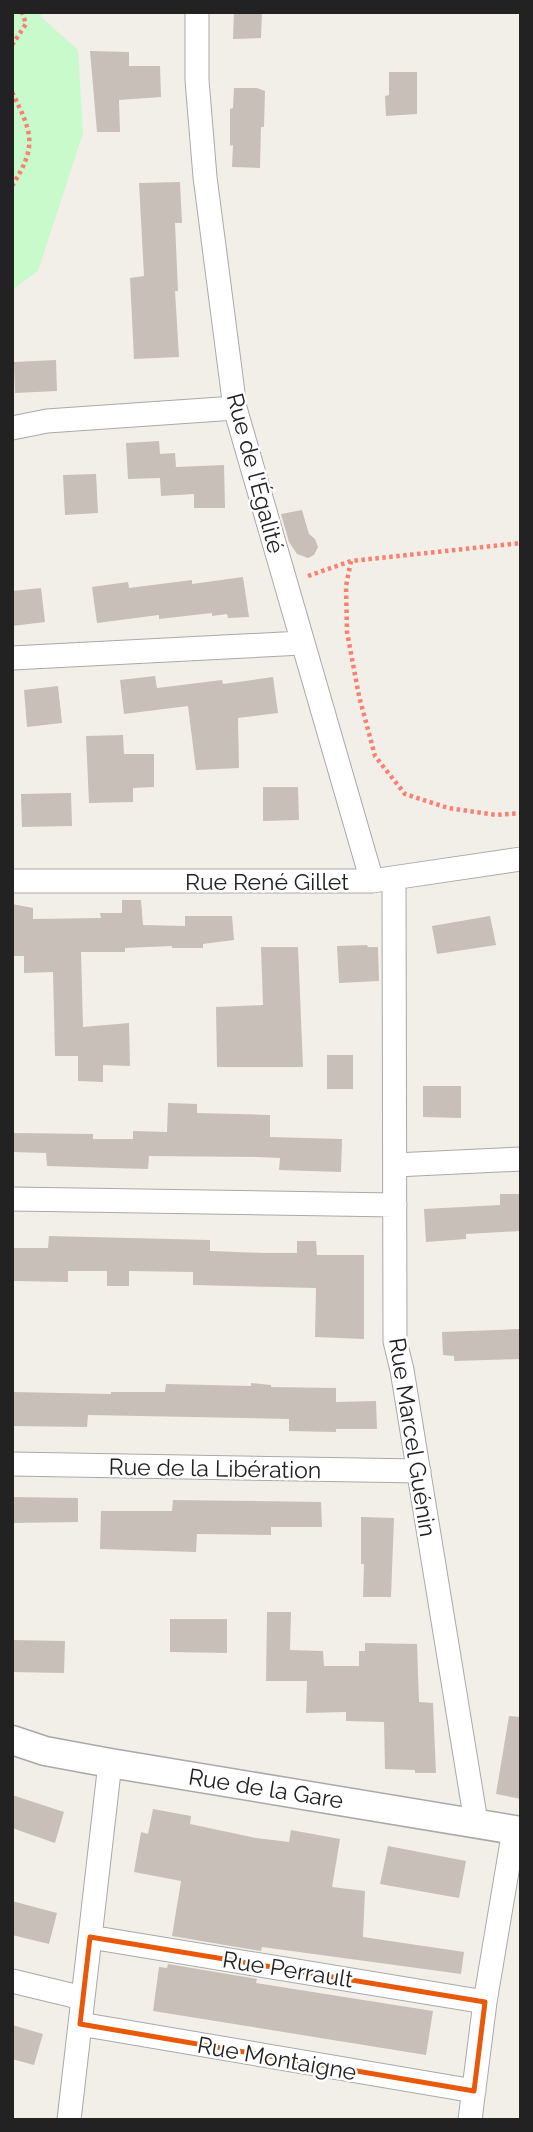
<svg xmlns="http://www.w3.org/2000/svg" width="533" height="2132" viewBox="0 0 533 2132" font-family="Raleway,sans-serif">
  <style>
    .park { fill: #c8facc }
    .building { fill: #c7bfb8 }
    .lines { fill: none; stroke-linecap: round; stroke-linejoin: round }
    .minor-casing { stroke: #a9a9a9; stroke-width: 25 }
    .tertiary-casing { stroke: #a9a9a9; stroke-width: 31 }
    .path { stroke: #fa8072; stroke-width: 4.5; stroke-dasharray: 3.5 3.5; stroke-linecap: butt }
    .minor { stroke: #fff; stroke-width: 23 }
    .tertiary { stroke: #fff; stroke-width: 28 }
    .marked { fill: none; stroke: #e8590c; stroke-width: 5; stroke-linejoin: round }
    .labels { text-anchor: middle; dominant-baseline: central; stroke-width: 5; stroke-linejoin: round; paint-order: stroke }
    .street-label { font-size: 23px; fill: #222; stroke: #fff }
  </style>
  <rect width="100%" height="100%" fill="#f2efe9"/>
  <path class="park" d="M12,12h30l-1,5 37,33 5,83 -45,138 -26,19z"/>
  <path class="building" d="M234,12h28l-1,26 -28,1z
    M90,51l39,1v14h31l1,31 -42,3 1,32h-23z
    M389,72h28v42l-31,2 -1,-20 4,-1z
    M234,88h23l8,3 -1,36h-3l-1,41 -28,-1 1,-22 -3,1v-37l3,-1z
    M180,182l2,41h-7l3,68h-3l4,66 -45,2 -4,-81 14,-2 -5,-93z
    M56,360l1,31 -42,2 -1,-31z
    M159,441l1,13 15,-1 1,14 48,-2 1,43h-31v-14l-33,2 -1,-18 -32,1 -2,-36z
    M96,474l2,39 -33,2 -2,-40z
    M302,510l7,24 6,5 3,8 -4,8 -6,3 -11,-4 -8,-12 -8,-28z
    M243,577l6,40 -21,1 -1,-4 -15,2v-3l-53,6v-4l-62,8 -5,-36 36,-5 1,6 63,-8v4z
    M41,588l4,34 -33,4v-35z
    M155,676l2,12 65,-8 1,4 50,-7 5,36 -40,5 1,50 -43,2 -8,-64 -64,8 -4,-34z
    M58,686l4,37 -35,4 -3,-37z
    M123,735l1,19h30v33l-21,1v14l-44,1 -3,-67z
    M263,787h35l1,33 -36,1z
    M71,793l1,33 -50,1 -1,-33z
    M122,900h19l2,25 42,1v-10h47l2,24 -31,4v4h-31v-2l-47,2v4h-44l2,75 46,-4 1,43 -27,-1v17l-25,-1v-25h-23l-2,-84 -29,1v-17h-12v-52l21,4v11l68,-1 -1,-5h22z
    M490,916l6,29 -59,9 -5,-28z
    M367,945l1,2h10l1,34 -40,2 -2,-37z
    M261,947h37l5,120h-86l-1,-60 47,-2z
    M327,1055h26v34h-26z
    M423,1086h38v32l-38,-1z
    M168,1103l29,1v9l73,2v22l72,2 -1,33 -62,-2 1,-12 -23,-1 -108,-1 -1,13 -101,-3 -1,-13 -34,-1v-19l81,1v5h40v-8l34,1z
    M500,1194h21v37l-55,3v5l-40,3 -2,-33 76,-4z
    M49,1236l161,4v11l55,2h32v-12h19l1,14h47v84l-49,-2 1,-49 -123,-3v-13l-64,-1v15h-22v-15h-39v11l-56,-1v-33h36z
    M521,1329v30l-67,2v-5l-11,-1 -1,-23z
    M251,1383l20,2v2l65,1v14l40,-1 1,28h-41v3l-47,-1v-12l-201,-4 -1,12 -75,-1v-34l99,2v-2h54l1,-8 85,2z
    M12,1497l66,1v24l-66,1z
    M173,1500l148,2 1,25h-51v8l-74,-1 -1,18 -96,-3 1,-38h71z
    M361,1517l33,1 -3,79h-28l1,-33h-3z
    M267,1612h24l-1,38 33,1 1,15h35v-15h6v-8l52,1 2,58 14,1 3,70h-21v-3l-30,-1 -1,-47 -38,-1v-9l-40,1 1,-32h-41z
    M170,1619h57v34l-57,-1z
    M12,1640l53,1 -1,32 -52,-1z
    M509,1716l12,1v82l-25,-5z
    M12,1795l52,17 -9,31 -43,-15z
    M153,1809l38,7 -1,8 66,14 33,4 2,-12 49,9 -8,48 33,4 -2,46 101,15 -3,22 -199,-27 -1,4 -89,-15 9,-55 -47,-9 7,-40 7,2z
    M388,1846l78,15 -7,37 -79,-14z
    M12,1901l45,12 -8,31 -37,-9z
    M168,1964l89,15 -1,4 177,28 -7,44 -273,-44 6,-44 8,1z
    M12,2025l31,9 -9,31 -22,-6z"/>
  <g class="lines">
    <defs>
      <path id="minor" d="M197,12v68l8,97 30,231 137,473
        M12,428l35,-7 188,-13
        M12,658l290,-15
        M394,879l1,462 7,29 74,452
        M12,881h360l149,-22
        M395,1165l126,-6
        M12,1199l383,6
        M12,1464l407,7
        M90,1937l395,65
        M12,1981l71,17
        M80,2024l394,67
        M69,2120l41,-357
        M470,2120l15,-118 29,-172"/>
      <path id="tertiary" d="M12,1740l33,11 65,12 411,68"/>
    </defs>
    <use href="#minor" class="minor-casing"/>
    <use href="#tertiary" class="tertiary-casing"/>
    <path class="path" d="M12,45l14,-21 -4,-12
      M12,92c20,41 26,53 0,94
      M351,561l-5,25 1,46 12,64 16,60 30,38 43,14 48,7 25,-2
      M308,576l43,-15 170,-18"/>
    <use href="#minor" class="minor"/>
    <use href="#tertiary" class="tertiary"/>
  </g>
  <path class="marked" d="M90,1937l395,65 -11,89 -394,-67z"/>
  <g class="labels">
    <g class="street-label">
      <text transform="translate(256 473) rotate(75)">Rue de l'Égalité</text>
      <text x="267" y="881">Rue René Gillet</text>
      <text transform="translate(413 1437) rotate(81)">Rue Marcel Guénin</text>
      <text transform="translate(215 1468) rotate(1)">Rue de la Libération</text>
      <text transform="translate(266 1788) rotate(9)">Rue de la Gare</text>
      <text transform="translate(288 1969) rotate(9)">Rue Perrault</text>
      <text transform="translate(277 2058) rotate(10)">Rue Montaigne</text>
    </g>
  </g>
  <rect width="533" height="2132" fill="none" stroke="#222222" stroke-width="28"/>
</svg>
